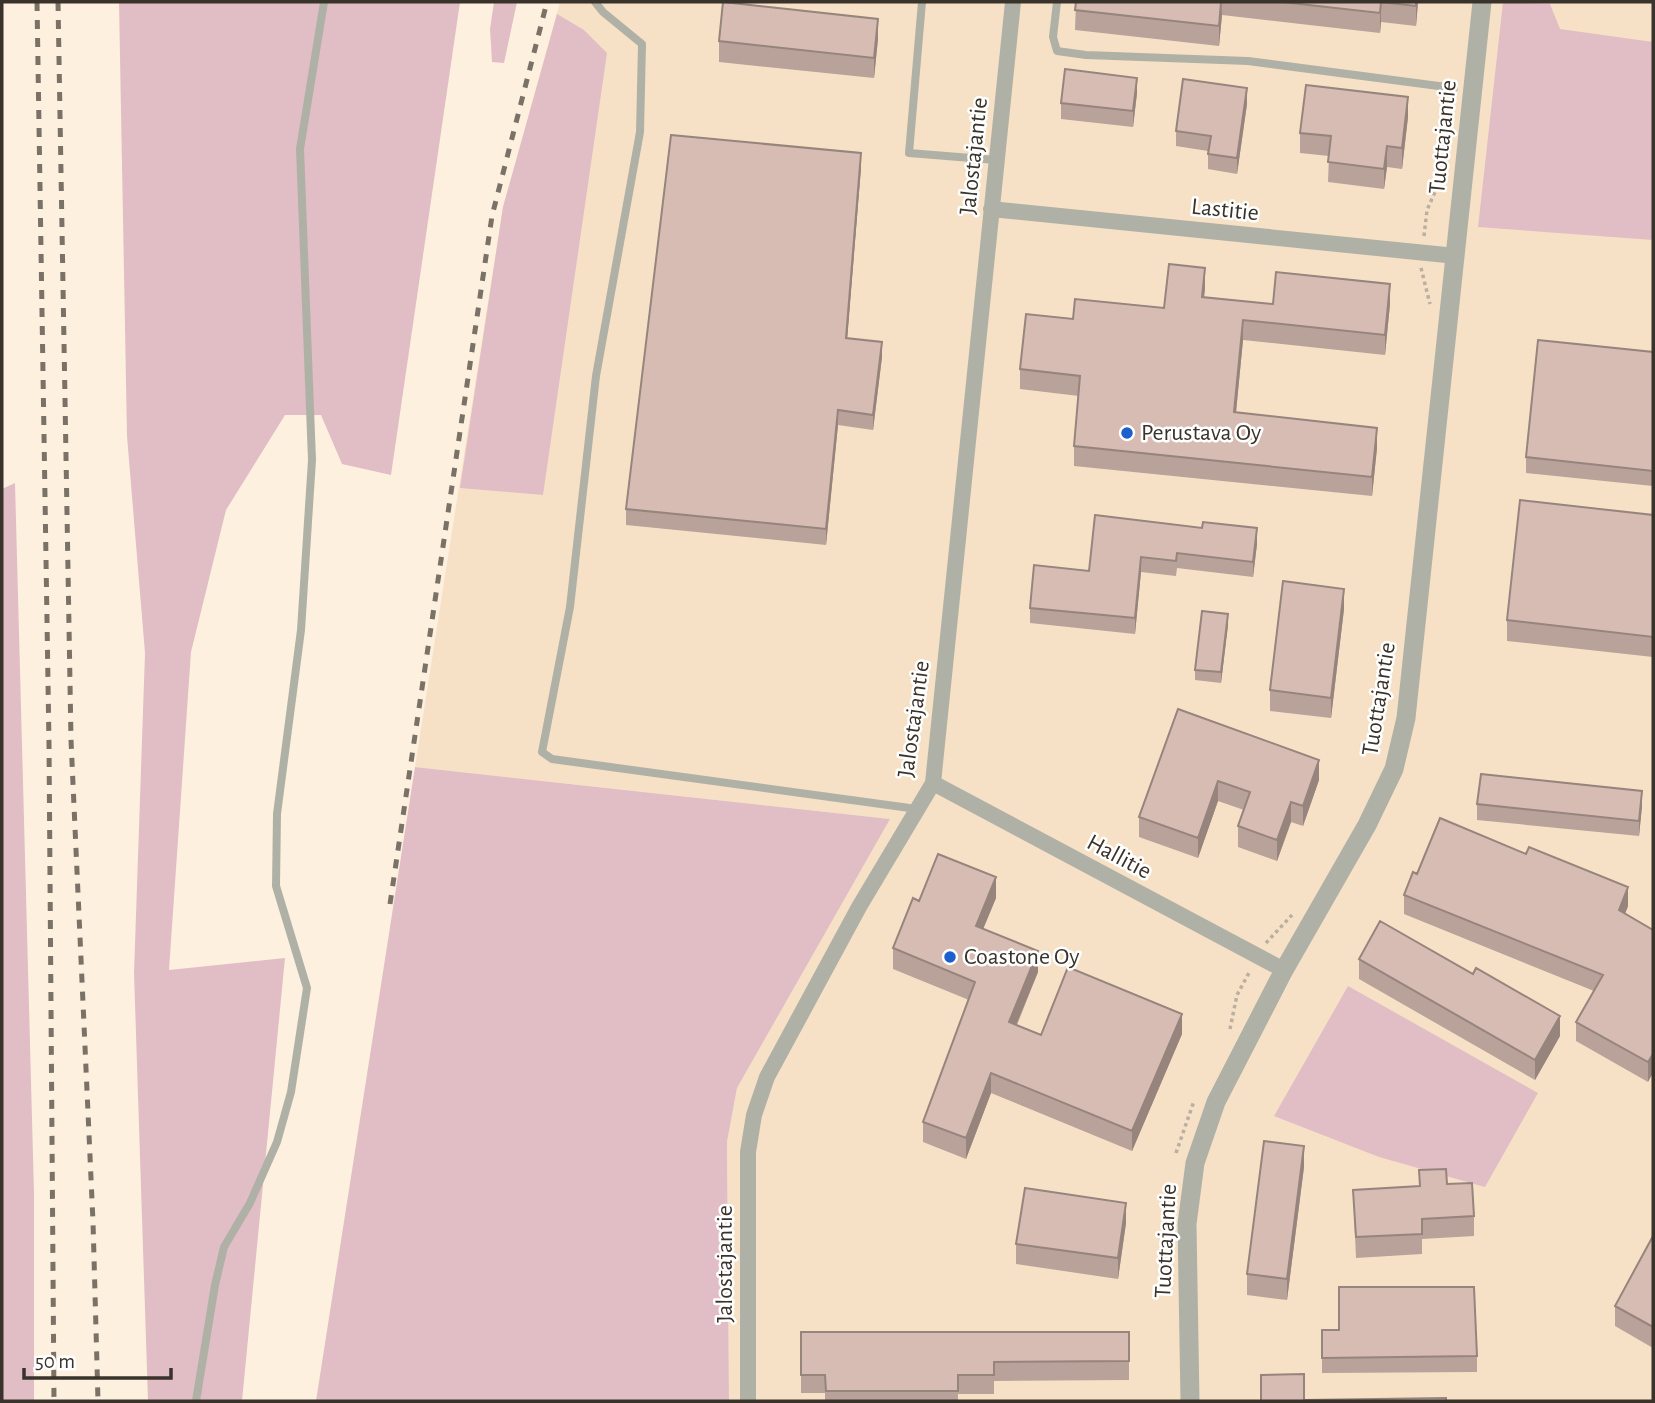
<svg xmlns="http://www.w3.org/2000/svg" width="1655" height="1403" viewBox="0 0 1655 1403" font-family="'Alegreya Sans',sans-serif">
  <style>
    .built { fill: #f7e1c6 }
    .green { fill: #e1bec5 }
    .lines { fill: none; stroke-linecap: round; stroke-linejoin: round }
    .path { stroke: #baafa1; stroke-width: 3.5; stroke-dasharray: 3.5 3.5; stroke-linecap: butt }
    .service { stroke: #b0b1a6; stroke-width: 8 }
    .minor { stroke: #b0b1a6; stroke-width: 16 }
    .tertiary { stroke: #b0b1a6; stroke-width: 19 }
    .rail { stroke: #7a7267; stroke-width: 5; stroke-dasharray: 9 9; stroke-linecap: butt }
    .wall { fill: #b8a29a }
    .shaded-wall { fill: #96847d }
    .building { fill: #d6bcb3; stroke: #96847d; stroke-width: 2 }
    .poi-dot { fill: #1b60cc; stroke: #fff; stroke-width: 2.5 }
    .labels { text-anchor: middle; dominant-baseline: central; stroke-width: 5; stroke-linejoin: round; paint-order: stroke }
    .street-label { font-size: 24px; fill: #39332b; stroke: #fff }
    .poi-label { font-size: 24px; fill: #39332b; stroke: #fff; text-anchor: start }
  </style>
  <rect width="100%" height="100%" fill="#fdf0df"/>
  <path class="built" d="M560,2h1093v1399h-924l-2,-259 10,-54 152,-269 -474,-52 88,-560z"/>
  <path class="green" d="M119,2h341l-69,473 -49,-11 -21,-49h-36l-59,95 -35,142 -22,318 116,-12 -43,443h-94l-14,-428 11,-320 -18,-217z
    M494,2h23l-13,61 -12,-1 -2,-33z
    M1503,2l47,2 10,25 93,13v198l-175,-13z
    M557,14l27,16 23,23 -64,442 -83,-7 43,-281z
    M15,483l19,710v208h-32v-912z
    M415,767l475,52 -153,269 -10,54 2,259h-413z
    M1348,986l190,107 -53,94 -106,-30 -105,-41z"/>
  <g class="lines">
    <path class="path" d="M1424,236l3,-26 16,-36
      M1421,268l9,36
      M1266,943l26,-28
      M1230,1029l7,-34 13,-24
      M1176,1153l18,-52"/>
    <path class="service" d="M595,2l8,10 39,32 -2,88 -44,244 -26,231 -28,145 10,7 365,50
      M922,2l-13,151 87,7
      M1057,2l-4,35 4,14 29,4 162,6 206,27
      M196,1401l19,-116 9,-38 26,-44 27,-61 14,-50 16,-104 -31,-102 1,-72 24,-184 11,-170 -12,-311 24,-147"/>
    <path class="minor" d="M991,209l465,47
      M933,783l351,187
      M748,1401v-249l6,-37 13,-38 92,-170 74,-124 80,-781"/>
    <path class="tertiary" d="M1190,1401l-3,-177 8,-61 21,-61 68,-132 83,-145 27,-56 12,-51 76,-716"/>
    <path class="rail" d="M37,2l12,742 5,657
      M58,2l13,738 22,482 5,179
      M390,904l102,-688 55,-214"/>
  </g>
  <path class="wall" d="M1076,2h342l-2,24 -35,-4 -1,11 -158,-18 -3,31 -144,-16z
    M878,39l-4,39 -155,-16v-21z
    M1137,93l-4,34 -72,-8v-16z
    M1247,104l-10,70 -29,-5v-18l-32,-5v-15z
    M1408,117l-6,52 -15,-2 -3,22 -56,-7 1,-26 -29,-3v-20z
    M861,168l-14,170 35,19 -9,73 -35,-5 -12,120 -200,-20v-16z
    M1205,288l-1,9 69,7h117l-5,51 -142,-15 -7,73 141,35 -5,48 -298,-30v-20l5,-50 -59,-7v-20l53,-50 91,-11z
    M1653,352v134l-127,-13v-16z
    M1095,515l162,29 -4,33 -76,-9 -1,8 -35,-4 -6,62 -105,-11v-15l59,-37z
    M1653,515v142l-146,-16v-21z
    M1344,609l-13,109 -61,-7v-21z
    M1228,625l-7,58 -26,-3v-10z
    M1178,709l141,71 -16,46 -12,-4 -14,39 -39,-14v-21l6,-16 -26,-9 -20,57 -59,-21v-20z
    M1477,804l165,2 -3,30 -162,-16z
    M1417,874l211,32 -3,8 28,16 -5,152 -72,-41v-19l18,-31 -190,-77v-19z
    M996,898l-13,31 55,43 -21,53 24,10 141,-1 -50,117 -141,-58 -25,66 -43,-17v-20l46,-122 -76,-31v-21l26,-47z
    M1359,959l201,77 -25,44 -176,-101z
    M1304,1167l-17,133 -40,-5v-21z
    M1419,1170l28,14 27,32v20l-52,3v15l-66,4 -3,-68 66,-4z
    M1126,1223l-8,56 -102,-15v-20z
    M1653,1236v112l-38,-22v-20z
    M1322,1330h17l138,26v16l-155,1z
    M801,1332h328v48l-135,1v13h-36v7h-133v-8h-24z"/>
  <path class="shaded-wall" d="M1221,2l1,13 -3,31v-20z
    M1381,2v20l-1,11v-20z
    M1416,2h2l-2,24z
    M878,19v20l-4,39v-20z
    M1137,78v15l-4,34v-16z
    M1247,88v16l-10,70v-16z
    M1408,97v20l-6,52v-21z
    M1387,146v21l-3,22v-20z
    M861,153v15l-15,186v-16z
    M1205,268v20l-3,29v-20z
    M1390,284v20l-5,51v-20z
    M1243,320v20l-9,92v-20z
    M882,342v15l-9,73v-15z
    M838,410v15l-12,120v-16z
    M1377,428v20l-5,48v-19z
    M1257,528v16l-4,33v-15z
    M1141,557v15l-6,62v-16z
    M1344,589v20l-13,109v-20z
    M1228,614v11l-7,58v-11z
    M1319,760v20l-16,46v-20z
    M1218,781v20l-20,57v-20z
    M1642,791v15l-3,30v-15z
    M1291,802v20l-14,39v-21z
    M996,877v21l-20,48v-20z
    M1628,887v19l-9,23v-19z
    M1038,951v21l-29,70v-20z
    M1182,1014v20l-50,117v-20z
    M1560,1016v20l-25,44v-20z
    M1653,1054v19l-5,9v-20z
    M991,1073v20l-25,66v-21z
    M1304,1146v21l-17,133v-21z
    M1126,1203v20l-8,56v-21z"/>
  <path class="building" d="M723,2l155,17 -4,39 -155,-17z
    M1076,2h145l-2,24 -144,-16z
    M1282,2h134v4l-35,-4 -1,11z
    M1065,69l72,9 -4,33 -72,-8z
    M1183,79l64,9 -10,70 -29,-4 3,-18 -35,-5z
    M1306,85l102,12 -6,51 -15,-2 -3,23 -56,-7 3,-26 -31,-3z
    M671,135l190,18 -15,185 36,4 -9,73 -35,-5 -12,119 -200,-20z
    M1169,264l36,4 -3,29 71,7 3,-32 114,12 -5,51 -142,-15 -9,92 143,16 -5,49 -298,-31 6,-70 -60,-7 6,-55 47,5 2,-20 89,9z
    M1538,340l115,12v119l-127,-14z
    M1520,500l133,15v122l-146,-17z
    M1095,515l107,13 1,-6 54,6 -4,34 -76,-9 -1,8 -35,-4 -6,61 -105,-10 4,-43 55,6z
    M1283,581l61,8 -13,109 -61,-8z
    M1202,611l26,3 -7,58 -26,-2z
    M1178,709l141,51 -16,46 -12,-4 -14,38 -39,-14 12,-34 -32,-11 -20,57 -59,-21z
    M1481,774l161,17 -3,30 -162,-17z
    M1440,818l86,36 3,-7 99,40 -9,23 34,20v124l-5,8 -72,-40 27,-47 -199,-80 9,-23 4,2z
    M938,854l58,23 -20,49 62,25 -29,71 32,13 27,-68 114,47 -50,117 -141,-58 -25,65 -43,-16 52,-140 -82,-34 20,-50 6,3z
    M1380,921l93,53 3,-6 84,48 -25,44 -176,-101z
    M1264,1141l40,5 -17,133 -40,-5z
    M1446,1169l1,15 25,-1 2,33 -52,3v15l-66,3 -3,-47 67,-4 -1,-16z
    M1025,1188l101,15 -8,55 -102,-14z
    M1653,1236v91l-38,-21z
    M1339,1287h135l3,69 -155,2v-28h17z
    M801,1332h328v29l-135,1v13h-36v16h-132l-1,-16h-24z
    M1304,1374v26l142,-2v3h-185v-26z"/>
  <g class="poi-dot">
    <circle cx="1127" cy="433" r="7"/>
    <circle cx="950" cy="957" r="7"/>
  </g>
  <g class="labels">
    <g class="street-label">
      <text transform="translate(1443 137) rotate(-84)">Tuottajantie</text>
      <text transform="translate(974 156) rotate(-84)">Jalostajantie</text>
      <text transform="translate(1225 210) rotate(6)">Lastitie</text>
      <text transform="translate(1379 699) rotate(-81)">Tuottajantie</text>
      <text transform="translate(914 719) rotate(-82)">Jalostajantie</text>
      <text transform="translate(1119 857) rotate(28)">Hallitie</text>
      <text transform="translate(1166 1241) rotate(-87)">Tuottajantie</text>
      <text transform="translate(725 1264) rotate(-90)">Jalostajantie</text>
    </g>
    <g class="poi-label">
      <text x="1141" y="433">Perustava Oy</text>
      <text x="964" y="957">Coastone Oy</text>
    </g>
  </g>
  <rect width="1655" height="1403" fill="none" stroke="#39332b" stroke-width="7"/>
  <path d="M24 1368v10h147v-10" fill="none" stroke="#39332b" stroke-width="3.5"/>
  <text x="35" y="1368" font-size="21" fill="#39332b" stroke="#ffffff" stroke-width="5" paint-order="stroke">50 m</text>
</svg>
